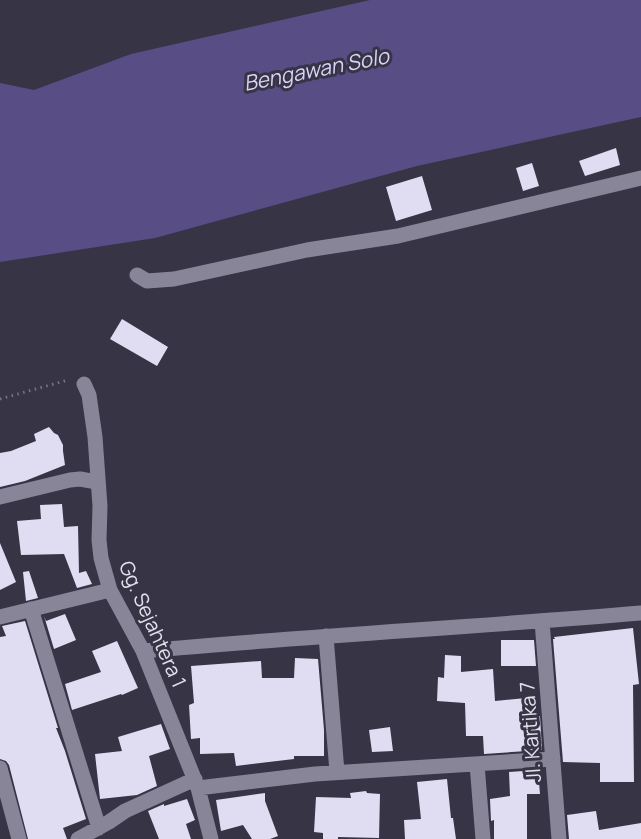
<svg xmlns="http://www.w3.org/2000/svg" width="641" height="839" viewBox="0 0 641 839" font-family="Manrope,sans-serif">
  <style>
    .water { fill: #594d85 }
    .building { fill: #e0ddf3 }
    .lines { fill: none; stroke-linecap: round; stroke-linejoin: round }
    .path { stroke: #777584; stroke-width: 3; stroke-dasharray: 1.5 4.5; stroke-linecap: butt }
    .street { stroke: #888599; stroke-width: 15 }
    .labels { text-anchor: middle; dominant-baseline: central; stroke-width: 6; stroke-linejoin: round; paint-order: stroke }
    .street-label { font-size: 20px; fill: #e2e1ec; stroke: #373446 }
    .water-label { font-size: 21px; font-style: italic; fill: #d9d3f6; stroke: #373446 }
  </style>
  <rect width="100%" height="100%" fill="#373446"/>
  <path class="water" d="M370,0h271v117l-224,49 -262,72 -155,24v-179l34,7 97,-36z"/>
  <path class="building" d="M616,148l4,17 -35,11 -6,-15z
    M532,163l7,23 -16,5 -7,-23z
    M422,176l10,34 -36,11 -10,-34z
    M122,319l46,28 -11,19 -47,-27z
    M49,427l5,6 4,2 5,10v6l2,14 -40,16 -25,6v-34l11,-2 25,-10 -2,-7z
    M62,504l2,23 14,-1 1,47 7,-2 6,13 -15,4 -13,-34 -43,1 -4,-34 24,-2 -1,-14z
    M0,543l16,39 -16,8z
    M29,571l9,27 -12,3 -3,-29z
    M65,614l11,26 -22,9 -10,-33 2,5z
    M25,621l33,107h-2l9,23 21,68 -23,9 4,11h-39l-19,-74 -3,-4 -6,-2v-122l6,-1 -4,-10z
    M633,628l6,56 -6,1 1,97h-34v-19l-37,-1 -10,-123h2l-1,-2z
    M501,640h33l2,26h-35z
    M117,641l21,47 -16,7 -1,-1 -49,16 -7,-26 36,-12 -9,-21z
    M445,655l16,1v16l32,-3 2,32 31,-3 2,18h12l2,34 -58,4 -1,-18h-17l-1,-33 -28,-2 1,-24 6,1z
    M295,658l23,1 6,71v26h-30v3l-58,7 -2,-13 -34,1v-16l-9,1 -2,-34 5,-2 -3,-37 70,-5 1,17h32z
    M161,724l9,25 -21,7 8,30 -20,9 -37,4 -5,-45 27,-3 -4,-14z
    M390,727l3,24 -21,1 -3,-22z
    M538,770l2,24h-13v45h-33v-19l-3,1 -1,-22 20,-3 -1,-24z
    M447,779l4,39h2l3,21h-51l-1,-19 17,-1 -4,-37z
    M366,791l1,2 13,1 -1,44 -41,-1v2h-15v-6l-9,-1 2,-35 35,1 -1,-5z
    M265,793v8l13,35 -8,3h-18l-9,-14 -22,6 -5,-31z
    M187,799l8,21 -9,4 5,15h-32l-11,-28 16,-7v2z
    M596,811l3,19 42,-7v16h-72l-2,-24z"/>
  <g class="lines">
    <path class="path" d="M0,399l68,-19"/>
    <path class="street" d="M137,275l10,6 27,-2 133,-29 91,-14 243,-58
      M84,384l5,11 6,42 5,69 -1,34 2,18 9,32 33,61 55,137 13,51
      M0,497l70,-17 10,-1 17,3
      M31,609l68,219
      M0,617l110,-27
      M542,621l17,218
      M326,636l11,136
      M143,651c166,-15 332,-24 498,-38
      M477,764l6,75
      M0,768l19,71
      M198,788l117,-14 238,-15
      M78,839l31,-17 16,-11 70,-32"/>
  </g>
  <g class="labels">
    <g class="street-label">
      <text transform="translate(153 624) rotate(66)">Gg. Sejahtera 1</text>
      <text transform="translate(530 732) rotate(-94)">Jl. Kartika 7</text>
    </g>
    <g class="water-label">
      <text transform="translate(316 69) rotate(-11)">Bengawan Solo</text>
    </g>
  </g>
</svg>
